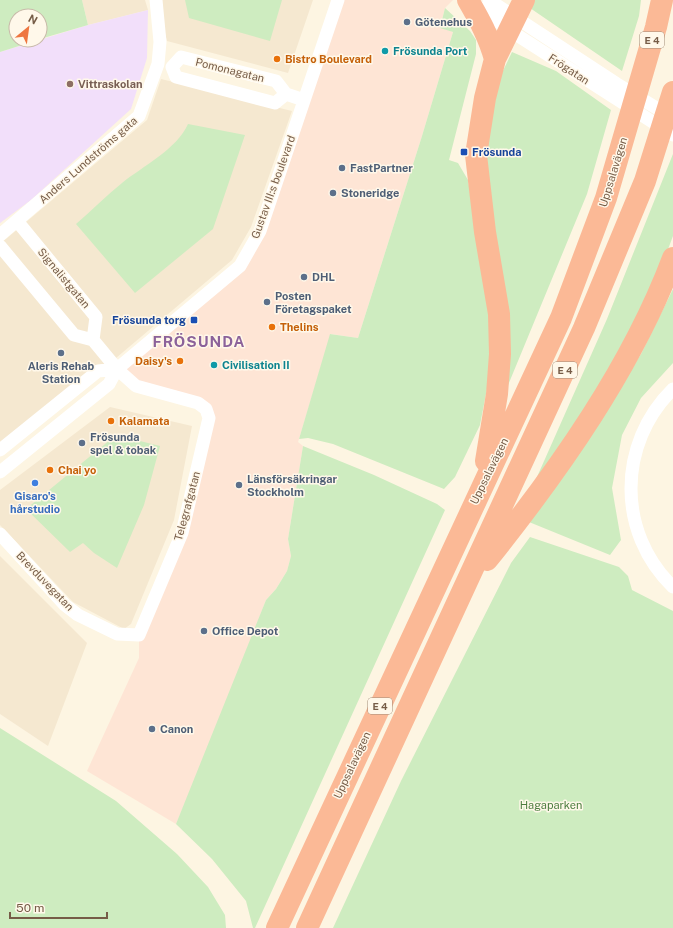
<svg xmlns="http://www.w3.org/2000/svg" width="673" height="928" viewBox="0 0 673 928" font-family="'Public Sans',sans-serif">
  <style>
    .residential { fill: #f5e8d0 }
    .commercial { fill: #fee5d5 }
    .education { fill: #f2dffa }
    .green { fill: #ceecc0 }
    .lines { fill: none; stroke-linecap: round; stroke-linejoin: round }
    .minor { stroke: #fff; stroke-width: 13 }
    .motorway { stroke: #fbb996; stroke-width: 22 }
    .service-dot { fill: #5c6f8a; stroke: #fff8ea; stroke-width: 1.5 }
    .culture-dot { fill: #0f9aa8; stroke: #fff8ea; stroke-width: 1.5 }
    .food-dot { fill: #e8710a; stroke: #fff8ea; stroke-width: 1.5 }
    .education-dot { fill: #8d6e63; stroke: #fff8ea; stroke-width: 1.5 }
    .transit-dot { fill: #1a4fb4; stroke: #fff8ea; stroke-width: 1.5 }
    .shop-dot { fill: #3f7fe0; stroke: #fff8ea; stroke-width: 1.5 }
    .labels { text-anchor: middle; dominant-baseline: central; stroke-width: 3; stroke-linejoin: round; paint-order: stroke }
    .shield { fill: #fff8ea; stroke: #9f8b78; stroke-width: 1 }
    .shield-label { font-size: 10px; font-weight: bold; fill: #765c47 }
    .service-label { font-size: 11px; font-weight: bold; fill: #4e5e75; stroke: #fff8ea; text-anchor: start }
    .culture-label { font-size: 11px; font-weight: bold; fill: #0d838f; stroke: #fff8ea; text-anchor: start }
    .food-label { font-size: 11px; font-weight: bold; fill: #c56008; stroke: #fff8ea; text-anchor: start }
    .street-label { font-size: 11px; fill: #765c47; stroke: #fff8ea }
    .education-label { font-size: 11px; font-weight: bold; fill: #785e54; stroke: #fff8ea; text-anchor: start }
    .transit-label { font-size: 11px; font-weight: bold; fill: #164399; stroke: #fff8ea; text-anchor: start }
    .shop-label { font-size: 11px; font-weight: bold; fill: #366cbe; stroke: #fff8ea }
    .park-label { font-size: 11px; fill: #4c7d3f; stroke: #fff8ea }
    .district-label { font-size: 15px; font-weight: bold; letter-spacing: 1px; fill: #8c629a; stroke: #fff8ea }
  </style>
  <rect width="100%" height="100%" fill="#fdf5e2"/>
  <path class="residential" d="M82,0h63l3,10 -60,15z
    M157,0h156l-25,73 -121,-32z
    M161,79l131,32 -41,116 -19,33 -232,196v-212l147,-124z
    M110,407l82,19 -18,94 -43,104 -7,5 -51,-27 -73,-77v-35z
    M0,556l87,87 -39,103 -48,-32z"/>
  <path class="commercial" d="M340,0h113l-8,8 -5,19 13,5 -31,104 -64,202 -27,-4 -32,105 -1,3 5,4 -15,93 3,17 -4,15 -11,18 -10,11 -56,144 -34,80 -89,-53 52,-113v-21l45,-104 23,-124 -70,-24 -19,-16 123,-102z"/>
  <path class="education" d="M148,10l-1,48 -16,51 -100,91 -31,23v-171l88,-27z"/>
  <path class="green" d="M0,0h82l6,25 -48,14v-23h-24v24h22l-38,12z
    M185,0h97l-12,41 -81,-23z
    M533,0h108l-2,16 -17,55 -92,-63z
    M445,8l25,23 6,9v14l-27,106 9,3 10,17 24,146 -1,42 -11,57 -25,52 -11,12 -111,-45 -25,-6 -9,1 31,-105 28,4 64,-202 31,-104 -13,-4z
    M512,52l44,19 55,39 -24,84 -83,201 -18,-219v-44l14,-55z
    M188,124l57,11 -32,94 -78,64 -59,-69c15,-13 30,-28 46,-41 21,-17 55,-34 66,-59z
    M673,154v82l-20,53 -40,79 -88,136 82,-185z
    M673,289v74l-32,35 -19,37 -10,53 9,52 -11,15 -81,-33 60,-86 52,-82z
    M116,435l44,11 -16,59 -27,63 -23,-15 -11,-10 -13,9 -44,-43z
    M303,446l71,29 63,29 8,6 -190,418h-2l-7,-27 -34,-42 -36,-35 90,-224 10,-11 11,-18 4,-15 -3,-17z
    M530,537l89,30 9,9 4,14 41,21v317h-340l68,-147 110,-218z
    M0,728l116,73 61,53 31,33 17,28 1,13h-226z"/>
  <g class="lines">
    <path class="minor" d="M489,0l128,84 54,33
      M476,5l33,25 164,105
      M172,67l9,-10 95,24 10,13 18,6
      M172,67l4,10 99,26 11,-9
      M0,235l139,-119 19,-52 2,-22 -4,-42
      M0,246l74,89 19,5 3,-23 -79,-96
      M673,389c-56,55 -56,144 0,198
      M0,450l98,-79 19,-2
      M0,472l109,-88 8,-15 123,-103 20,-35 78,-231
      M0,534l65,71 13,10 39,19 22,1 43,-102 27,-115 -3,-9 -8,-6 -62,-17 -19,-17 -24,-29"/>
    <path class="motorway" d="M468,0c11,19 21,37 27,59
      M486,461l11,-67 3,-40 -1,-40 -14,-82 -9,-77 9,-57 10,-39 29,-59
      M487,560c72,-90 145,-193 186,-302
      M277,928l284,-610 45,-120 50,-171 6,-27
      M307,928l277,-600 61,-147 28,-89"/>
  </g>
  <g class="service-dot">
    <circle cx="407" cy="22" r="4"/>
    <circle cx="342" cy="168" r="4"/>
    <circle cx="333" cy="193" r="4"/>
    <circle cx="304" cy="277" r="4"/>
    <circle cx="267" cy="302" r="4"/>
    <circle cx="61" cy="353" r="4"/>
    <circle cx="82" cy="443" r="4"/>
    <circle cx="239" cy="485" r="4"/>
    <circle cx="204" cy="631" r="4"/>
    <circle cx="152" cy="729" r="4"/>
  </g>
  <g class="culture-dot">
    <circle cx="385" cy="51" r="4"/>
    <circle cx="214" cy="365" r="4"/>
  </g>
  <g class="food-dot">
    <circle cx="277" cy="59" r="4"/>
    <circle cx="272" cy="327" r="4"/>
    <circle cx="180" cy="361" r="4"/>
    <circle cx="111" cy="421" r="4"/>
    <circle cx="50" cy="470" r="4"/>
  </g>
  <circle class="education-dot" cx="70" cy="84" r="4"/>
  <g class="transit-dot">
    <rect x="460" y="148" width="8" height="8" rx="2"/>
    <rect x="190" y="316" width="8" height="8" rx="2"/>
  </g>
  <circle class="shop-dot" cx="35" cy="483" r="4"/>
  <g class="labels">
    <g class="shield">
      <rect x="640" y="32" width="24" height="16" rx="3"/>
      <rect x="553" y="362" width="24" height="16" rx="3"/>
      <rect x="368" y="698" width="24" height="16" rx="3"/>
    </g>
    <g class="shield-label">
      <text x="652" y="40">E 4</text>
      <text x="565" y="370">E 4</text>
      <text x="380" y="706">E 4</text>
    </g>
    <g class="service-label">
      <text x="415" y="22">Götenehus</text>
      <text x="350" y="168">FastPartner</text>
      <text x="341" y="193">Stoneridge</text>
      <text x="312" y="277">DHL</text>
      <text x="275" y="296">Posten<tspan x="275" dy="13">Företagspaket</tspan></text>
      <text x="61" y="366" text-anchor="middle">Aleris Rehab<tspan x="61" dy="13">Station</tspan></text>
      <text x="90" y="437">Frösunda<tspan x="90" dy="13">spel &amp; tobak</tspan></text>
      <text x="247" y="479">Länsförsäkringar<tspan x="247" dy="13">Stockholm</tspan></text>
      <text x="212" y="631">Office Depot</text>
      <text x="160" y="729">Canon</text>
    </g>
    <g class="culture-label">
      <text x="393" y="51">Frösunda Port</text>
      <text x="222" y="365">Civilisation II</text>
    </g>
    <g class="food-label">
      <text x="285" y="59">Bistro Boulevard</text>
      <text x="280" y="327">Thelins</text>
      <text x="172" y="361" text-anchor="end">Daisy's</text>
      <text x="119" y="421">Kalamata</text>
      <text x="58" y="470">Chai yo</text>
    </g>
    <g class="street-label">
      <text transform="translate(569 69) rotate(33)">Frögatan</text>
      <text transform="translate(230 70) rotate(14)">Pomonagatan</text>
      <text transform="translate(88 160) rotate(-41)">Anders Lundströms gata</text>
      <text transform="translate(613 172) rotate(-73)">Uppsalavägen</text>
      <text transform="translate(273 187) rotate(-70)">Gustav III:s boulevard</text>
      <text transform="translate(64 278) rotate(50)">Signalistgatan</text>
      <text transform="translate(489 471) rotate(-64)">Uppsalavägen</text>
      <text transform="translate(187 506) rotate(-75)">Telegrafgatan</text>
      <text transform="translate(45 581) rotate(46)">Brevduvegatan</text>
      <text transform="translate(352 765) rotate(-65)">Uppsalavägen</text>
    </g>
    <g class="education-label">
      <text x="78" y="84">Vittraskolan</text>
    </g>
    <g class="transit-label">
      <text x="472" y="152">Frösunda</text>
      <text x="186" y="320" text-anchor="end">Frösunda torg</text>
    </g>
    <g class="shop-label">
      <text x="35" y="496">Gisaro's<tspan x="35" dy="13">hårstudio</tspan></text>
    </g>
    <g class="park-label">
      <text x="551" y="805">Hagaparken</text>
    </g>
    <g class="district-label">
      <text x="199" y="341">FRÖSUNDA</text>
    </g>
  </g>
  <g transform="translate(28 28) rotate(29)"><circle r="19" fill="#fff8ea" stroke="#c8baa9"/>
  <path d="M0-3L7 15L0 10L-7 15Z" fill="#ee7641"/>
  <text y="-6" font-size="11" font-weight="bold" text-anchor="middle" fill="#765c47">N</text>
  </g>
  <path d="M10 912v6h97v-6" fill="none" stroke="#765c47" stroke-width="2"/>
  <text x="16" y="912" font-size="12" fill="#765c47" stroke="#fff8ea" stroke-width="3" paint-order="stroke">50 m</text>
</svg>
